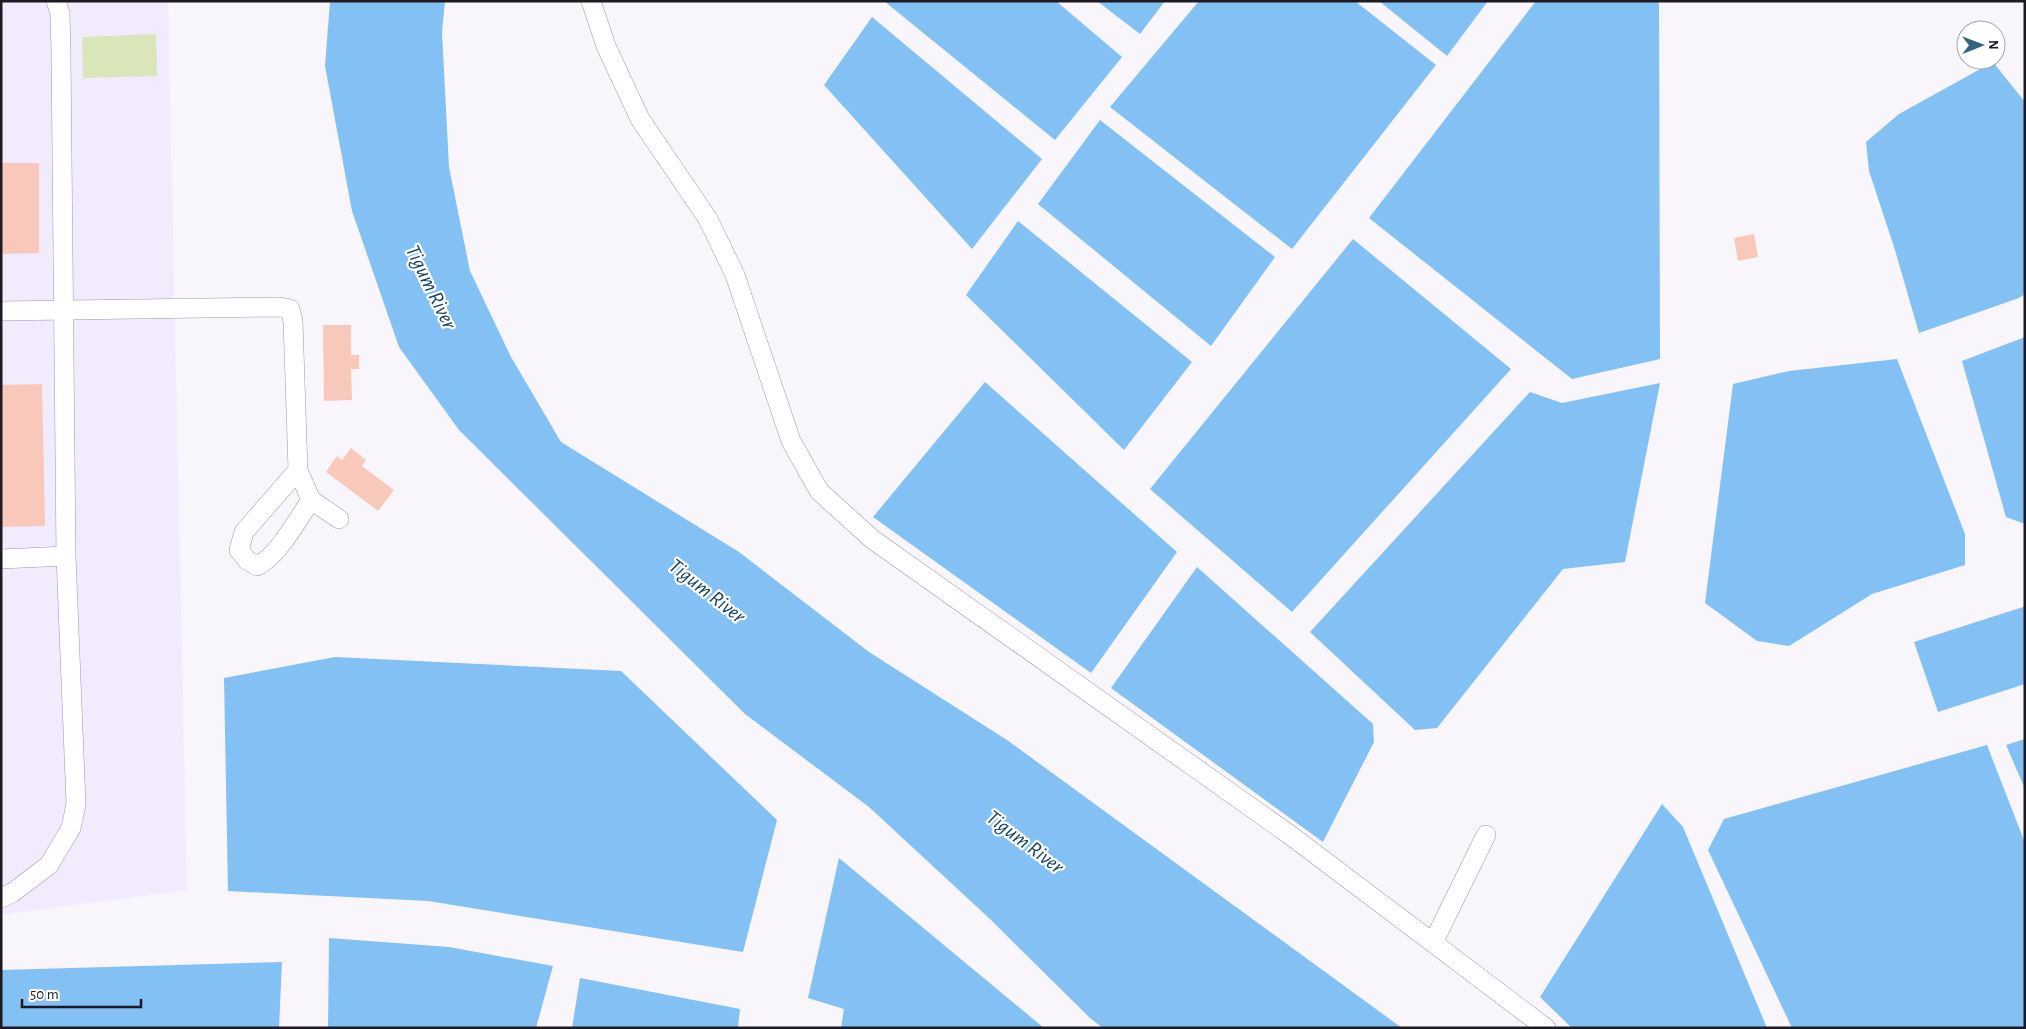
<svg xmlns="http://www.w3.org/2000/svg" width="2026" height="1029" viewBox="0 0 2026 1029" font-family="'Alegreya Sans',sans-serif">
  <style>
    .built { fill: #f2ebfe }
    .green { fill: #dae6b9 }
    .water { fill: #83c0f3 }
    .building { fill: #f8c8bb }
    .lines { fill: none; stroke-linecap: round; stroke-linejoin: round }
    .minor-casing { stroke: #9f95ac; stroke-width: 20 }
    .minor { stroke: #fff; stroke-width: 19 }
    .labels { text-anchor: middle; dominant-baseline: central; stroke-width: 4.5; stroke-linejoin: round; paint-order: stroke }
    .water-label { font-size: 21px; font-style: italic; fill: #144263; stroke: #fff }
  </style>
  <rect width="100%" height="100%" fill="#f8f6fb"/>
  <path class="built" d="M1,1h167l19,889 -186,25z"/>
  <path class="green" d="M156,34l1,42 -74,2 -1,-41z"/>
  <path class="water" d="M330,1h115l-3,31 7,135 21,104 41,86 50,85 178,110 130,100 138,88 395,288h-299l-13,-10 -100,-99 -121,-112 -124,-93 -286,-284 -60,-83 -47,-136 -27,-145z
    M884,1h172l66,56 -67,83z
    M1097,1h68l-25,33z
    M1199,1h156l81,64 -144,184 -182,-142z
    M1379,1h109l-41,55z
    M1536,1h123l1,358 -88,20 -203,-161z
    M872,17l170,142 -70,90 -148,-164z
    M1993,62l32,40v192l-6,4 -100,35 -24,-83 -26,-79 -3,-29 33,-28z
    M1100,120l175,137 -64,89 -173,-142z
    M1018,221l174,141 -68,88 -158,-155z
    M1353,239l158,130 -219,243 -142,-123z
    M2025,337v187l-19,-7 -44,-156z
    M1897,359l68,175v31l-93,29 -83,52 -32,-5 -52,-38 28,-219 56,-13z
    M985,382l192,170 -86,121 -218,-156z
    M1660,383l-35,179 -62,7 -126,159 -22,2 -105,-98 220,-240 32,11z
    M1197,567l176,157 1,18 -51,100 -212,-154z
    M2025,605v79l-87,28 -24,-70 109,-35z
    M335,657l286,14 156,149 -34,132 -315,-51 -200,-10 -4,-213z
    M2025,739v50l-19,-44z
    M1987,745l38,98v185h-233l-84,-178 16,-31z
    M1662,804l21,23 84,201h-195l-32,-31z
    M839,858l205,170h-203l3,-19 -36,-11z
    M329,938l120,9 104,19 -17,62h-208z
    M282,962l-3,66h-278v-58z
    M580,978l160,31 -2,19h-166z"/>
  <path class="building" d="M1,163h38v90l-38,1z
    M1754,234l4,23 -20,4 -4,-23z
    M323,325h28v30h8v14h-8l1,31 -28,1z
    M42,384l3,142 -44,1v-142z
    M351,448l15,12 -4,6 32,24 -16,21 -52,-39 11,-16 5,4z"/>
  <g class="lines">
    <defs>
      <path id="minor" d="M591,1l15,45 34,73 68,100 27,56 56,166 28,50 53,48 418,296 256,193
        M1,311l279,-4 10,2 3,12 5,149 13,30 28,19
        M298,470l-54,62 -5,18 8,10 10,6c21,-10 41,-47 54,-66
        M1,559l65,-3
        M1,898l11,-5 37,-28 22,-37 5,-24 -10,-248 -5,-502 -1,-41 -4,-12
        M1433,943l53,-108"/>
    </defs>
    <use href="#minor" class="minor-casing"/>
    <use href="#minor" class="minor"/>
  </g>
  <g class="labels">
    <g class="water-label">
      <text transform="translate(431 287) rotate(64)">Tigum River</text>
      <text transform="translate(707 591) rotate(38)">Tigum River</text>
      <text transform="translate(1025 842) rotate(37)">Tigum River</text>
    </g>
  </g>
  <rect width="2026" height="1029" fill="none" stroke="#1e1a23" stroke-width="5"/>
  <g transform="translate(1981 45) rotate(89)"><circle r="24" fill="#ffffff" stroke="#a5a3a7"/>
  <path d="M0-4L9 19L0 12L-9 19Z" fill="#316380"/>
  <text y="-8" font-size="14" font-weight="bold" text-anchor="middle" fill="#1e1a23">N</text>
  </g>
  <path d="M22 999v8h119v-8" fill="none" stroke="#1e1a23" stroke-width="2.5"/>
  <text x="30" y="999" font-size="15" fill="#1e1a23" stroke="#ffffff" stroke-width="4" paint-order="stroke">50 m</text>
</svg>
